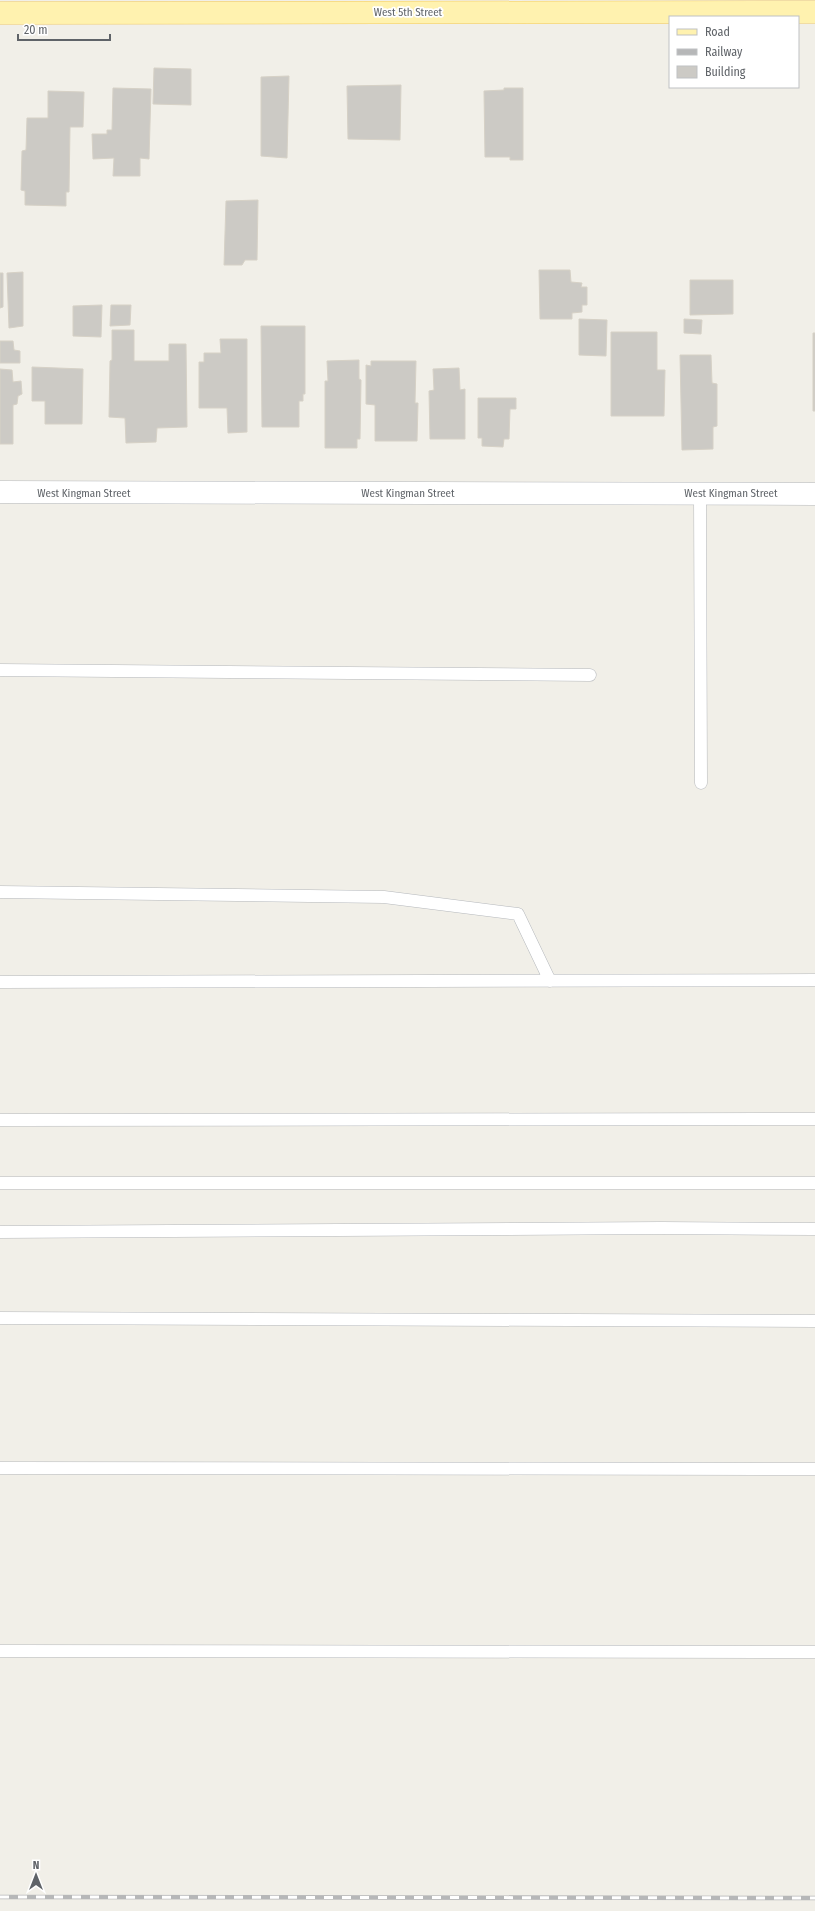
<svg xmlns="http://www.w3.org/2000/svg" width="815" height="1911" viewBox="0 0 815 1911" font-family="'Fira Sans Condensed',sans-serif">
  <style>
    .building { fill: #cccac5; stroke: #d6d1c6 }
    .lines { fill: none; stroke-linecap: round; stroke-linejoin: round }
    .lane-casing { stroke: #b5b8bc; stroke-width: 13 }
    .street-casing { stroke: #b5b8bc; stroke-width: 23 }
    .primary-casing { stroke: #f2c960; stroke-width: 23 }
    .lane { stroke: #fff; stroke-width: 12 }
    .street { stroke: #fff; stroke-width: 22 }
    .primary { stroke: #fff2af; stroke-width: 22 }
    .rail-casing { stroke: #b6b7b8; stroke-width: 4.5 }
    .rail { stroke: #fff; stroke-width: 3; stroke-dasharray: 9; stroke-linecap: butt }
    .labels { text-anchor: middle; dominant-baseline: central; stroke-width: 3.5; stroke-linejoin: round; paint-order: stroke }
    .street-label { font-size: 11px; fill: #5f6368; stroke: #fff }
  </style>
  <rect width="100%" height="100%" fill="#f1efe8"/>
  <path class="building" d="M154,68l37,1v36l-38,-1z
    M289,76l-2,82 -26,-2v-79z
    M401,85l-1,55 -52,-1 -1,-53z
    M113,88l38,1 -2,70 -9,-1v18h-27l1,-18 -21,1 -1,-25h15v-4h5z
    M504,88h19v72h-13v-3h-25l-1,-66 20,-1z
    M48,91l36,1 -1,35h-13l-1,65h-3v14l-41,-1v-14l-4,-1 1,-39 4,-1 1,-32h21z
    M258,200l-1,60h-12l-3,5h-18l2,-64z
    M539,270h31l1,12 11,1 -1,4h6v18h-5v7l-10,1v6h-32z
    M23,272v54l-14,2 -2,-55z
    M0,273h3v34l-3,1z
    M690,280h43v34l-43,1z
    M102,305l-1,32 -28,-1v-30z
    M111,305h20l-1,20 -20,1z
    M579,319l28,1 -1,36 -27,-1z
    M684,319l18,1 -1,14 -17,-1z
    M261,326h44v68h-2v7h-4v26h-37z
    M112,330h22v31h35v-17h17l1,83 -30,1 -1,14 -30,1 -1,-25 -16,-1 1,-56 2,-1z
    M611,332h46v38h8l-1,46h-53z
    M813,333h2v78h-2z
    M220,339h27v93l-19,1 -1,-25h-28v-46h5v-9h17z
    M0,341h13l1,9 6,1v12h-20z
    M680,355h31l1,28 5,1v42l-4,1v22l-31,1z
    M359,360v19l2,1 -1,59h-3v9h-32v-67h3l-1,-20z
    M371,361h45l-1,42h3l-1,38h-42v-36l-9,-1v-39l5,1z
    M32,367l51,2 -1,55h-37v-23h-13z
    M459,368l1,22 5,-1v50h-35l-1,-48 5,-1 -1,-21z
    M0,369l12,1 1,12 8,-1 1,13 -4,2 -1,8 -4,1v39h-13z
    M478,398h38v11h-6l-1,30h-5l-1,8 -21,-1v-8h-4z"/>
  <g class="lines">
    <defs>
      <path id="lane" d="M700,493l1,290
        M0,670l590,5
        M0,892l384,5 134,17 32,67
        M0,982l815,-2
        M0,1120l815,-1
        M0,1183h815
        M0,1232l661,-4 154,1
        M0,1318l815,3
        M0,1468l815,1
        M0,1651l815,1"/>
      <path id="street" d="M0,492l815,2"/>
      <path id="primary" d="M0,13l815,-1"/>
    </defs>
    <use href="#lane" class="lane-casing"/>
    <use href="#street" class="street-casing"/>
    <use href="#primary" class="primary-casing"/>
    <use href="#lane" class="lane"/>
    <use href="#street" class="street"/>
    <use href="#primary" class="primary"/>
    <defs>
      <path id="rail" d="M0,1897l815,1"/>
    </defs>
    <use href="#rail" class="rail-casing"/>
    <use href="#rail" class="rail"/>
  </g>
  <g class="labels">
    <g class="street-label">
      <text x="408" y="12">West 5th Street</text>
      <text x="84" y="493">West Kingman Street</text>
      <text x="408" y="493">West Kingman Street</text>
      <text x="731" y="493">West Kingman Street</text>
    </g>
  </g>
  <rect x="669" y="16" width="130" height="72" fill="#ffffff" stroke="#bfc1c3"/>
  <rect x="677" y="29" width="20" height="6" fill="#fff2af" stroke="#bfc1c3"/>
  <text x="705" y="36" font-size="12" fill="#5f6368">Road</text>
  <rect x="677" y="49" width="20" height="6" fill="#b6b7b8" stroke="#bfc1c3"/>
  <text x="705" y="56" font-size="12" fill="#5f6368">Railway</text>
  <rect x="677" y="66" width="20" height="12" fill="#cccac5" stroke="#bfc1c3"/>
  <text x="705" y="76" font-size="12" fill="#5f6368">Building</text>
  <g transform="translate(36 1875)" stroke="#ffffff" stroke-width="3" paint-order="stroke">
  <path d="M0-3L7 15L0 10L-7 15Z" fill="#5f6368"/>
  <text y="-6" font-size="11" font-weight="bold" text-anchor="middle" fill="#5f6368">N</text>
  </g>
  <path d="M18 34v6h92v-6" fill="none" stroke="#5f6368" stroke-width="2"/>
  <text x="24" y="34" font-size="12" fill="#5f6368" stroke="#ffffff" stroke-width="3" paint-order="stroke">20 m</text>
</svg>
